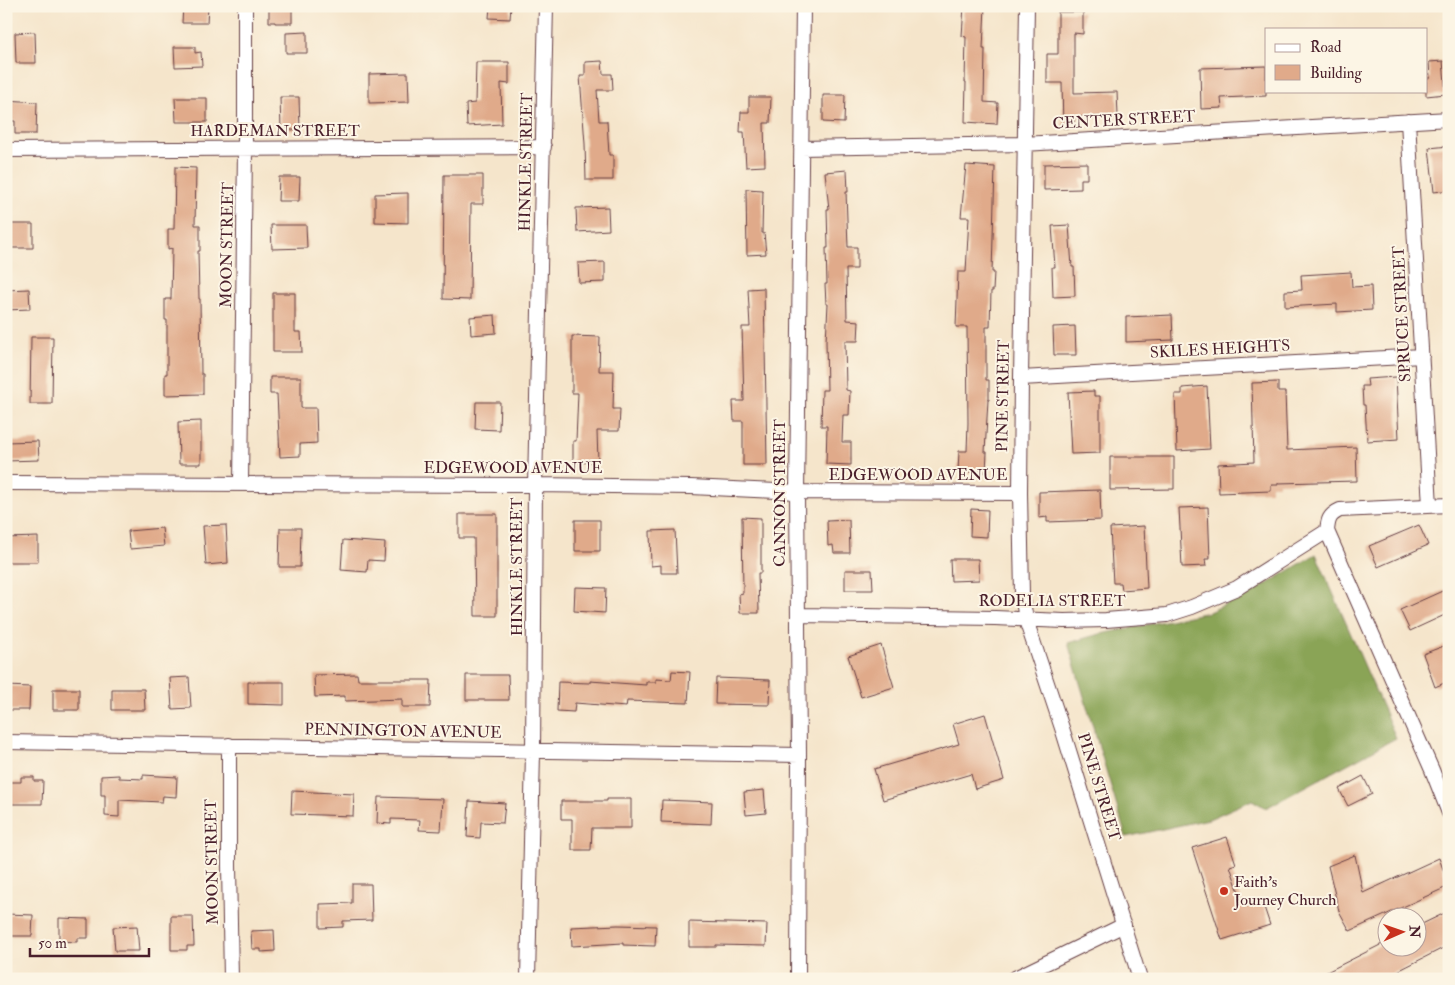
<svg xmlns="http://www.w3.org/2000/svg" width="1455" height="985" viewBox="0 0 1455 985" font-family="'IM FELL Double Pica',serif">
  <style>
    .forest { fill: #8aa456; stroke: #6a6240 }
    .building { fill: #e0aa8a }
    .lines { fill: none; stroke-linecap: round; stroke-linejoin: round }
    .street-casing { stroke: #643d43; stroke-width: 16 }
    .street { stroke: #fff; stroke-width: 14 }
    .poi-dot { fill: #c8321e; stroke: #fcf5e5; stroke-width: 2 }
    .labels { text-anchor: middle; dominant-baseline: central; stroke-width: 4; stroke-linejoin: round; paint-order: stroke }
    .street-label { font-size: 16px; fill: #4a1f2b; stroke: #fcf5e5 }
    .poi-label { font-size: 16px; fill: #4a1f2b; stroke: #fcf5e5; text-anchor: start }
  </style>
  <rect width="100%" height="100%" fill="#fcf5e5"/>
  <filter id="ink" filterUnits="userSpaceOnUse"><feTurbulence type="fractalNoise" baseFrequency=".02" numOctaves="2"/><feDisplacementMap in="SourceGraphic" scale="10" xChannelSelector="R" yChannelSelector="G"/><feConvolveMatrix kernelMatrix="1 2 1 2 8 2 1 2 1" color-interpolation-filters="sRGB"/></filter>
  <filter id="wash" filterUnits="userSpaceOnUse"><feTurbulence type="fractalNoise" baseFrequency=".0096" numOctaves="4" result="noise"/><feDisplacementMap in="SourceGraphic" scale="20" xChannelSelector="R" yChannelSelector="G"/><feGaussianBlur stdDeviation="1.12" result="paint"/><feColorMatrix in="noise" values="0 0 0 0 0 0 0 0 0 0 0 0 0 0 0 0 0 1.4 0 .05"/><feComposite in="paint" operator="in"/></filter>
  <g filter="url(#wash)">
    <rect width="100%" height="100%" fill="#f5e5cb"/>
    <path class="forest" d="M1316,554l80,184 -130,70 -14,-8 -43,19 -83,18 -58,-194 28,-8 113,-23 48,-22z"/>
    <g id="blocks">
      <path class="building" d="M183,6h25l-1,17h-25z
        M269,6h23v17h-17v-1h-6z
        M490,6h21l-1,13 -21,-1z
        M964,6h21l-2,43h2l-1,53 14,1 -1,21 -32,-2 1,-40h-1l1,-45 -4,-1z
        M1058,12h25v22l-9,-1v60l43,-1 1,24 -44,1v11h-11l-1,-45h-15v-29h11z
        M35,32l1,31h-20l-1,-30z
        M307,32v21h-21v-20z
        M174,47h21v6l6,-1 1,14 -27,1z
        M602,61l1,13h9l1,16h-16l2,31h8l2,34h4v25h-27l-1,-36 -5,-68h5v-14z
        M1443,61l3,33 -20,2v-18h4l-1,-16z
        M476,62h33v22l-8,-1 1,41 -35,2 -1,-22 9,-1z
        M1266,66v30l-45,2 1,10 -21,1 -1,-41z
        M408,73l1,29 -40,1v-29z
        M823,95h22l-1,28 -21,-1z
        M280,97h19l1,33h-19z
        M749,97h22l-1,26h-6l1,43 -19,1 -2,-35h-4l1,-20h8z
        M175,98h32v24h-31z
        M6,100l31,2 -1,32h-21v-13h-9z
        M1449,146v44l-15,2 -5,-44z
        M1087,163v16h-6v10l-37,1v-26z
        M966,165l29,2 -3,105h2l-1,19h-2l-1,36h-4v53h3v20h-1l-3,52h2l-1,20h-28l1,-21h8l1,-28 -1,-96h-11l2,-55h8l3,-55h-8z
        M175,167l21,1 -1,57h5v26h-2l1,48h1l1,75h2v20l-38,1v-21h2v-54h-2v-21h6l1,-51 -4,1v-20h6z
        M847,170l1,22h-2l2,55h9v22h-11l1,51 12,1 -1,20h-13l1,49 4,1 -1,24h-6l-1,27h9v23l-25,-1 1,-38h-6l1,-36h5l-1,-49 2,-37h-2l-1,-20h2l-1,-36h2l-1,-39h2l-4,-37z
        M444,175h39v29h-12l-1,96 -27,-1z
        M279,177h21l-1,24h-21z
        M746,189l17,1 -1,43h2l2,21 -19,1z
        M408,193v30l-33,-1v-28z
        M608,207l1,23 -32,2 -1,-24z
        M6,224h27v24h-27z
        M271,225h35l1,23 -35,1z
        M1069,225l3,42h2l1,29 -22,1 -1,-30h3l-3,-41z
        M605,262v20l-26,1 -1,-20z
        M1351,272l1,15 19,-1 1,24 -35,2v-8l-52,3v-16l17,-1 -1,-15z
        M764,288l3,177h-24v-44h-9l-1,-20h11l-2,-74h8l-2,-38z
        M29,289l1,20 -24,1v-20z
        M273,293h22v39h6l1,20h-29z
        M495,315l1,18 -25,2 -1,-18z
        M1172,315l1,25 -47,2v-25z
        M1075,326l1,29h-22l-1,-28z
        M572,336l28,1 -1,34h15l-1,38h7l-1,22h-22l1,31 -25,1v-22h3l2,-48h-6z
        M31,337h22l-1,67h-22z
        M270,377h31v31h15l1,35 -17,1v12l-20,1 -3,-63h-7z
        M1396,377l3,62 -32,2 -2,-36h-2l-1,-19h6l-1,-7z
        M1278,382v10h7l2,58 69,-3 1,34 -79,2v2h-7v6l-52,2 -1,-29 36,-2 -2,-79z
        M1207,386l3,63 -33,2 -2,-57h7v-6z
        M1094,391v5h6v57l-29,1 -3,-62z
        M476,402h24l-1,28 -24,-1z
        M201,421v43h-22l-1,-42z
        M38,441l1,19 -33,1v-19z
        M1110,457h64v32l-64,1z
        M1100,490l1,30 -54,2v-5l-8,1v-26z
        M1208,507l2,52h-5l1,7 -24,1 -3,-59z
        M971,509l17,1 -1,27 -17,-1z
        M459,514h38v102h-22l-1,-78h-15z
        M742,517l19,1v55h-3l1,40h-19l-1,-19 4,-1z
        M575,520h25v31h-25z
        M849,520l1,33h-16l-1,-8 -5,1 -1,-25z
        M226,525l2,38 -22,2 -3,-39z
        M1419,525l9,20 -50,22 -9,-21z
        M1144,526l3,62 -25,2 -1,-7h-8l-3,-55z
        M162,528l2,18 -34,3 -2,-18z
        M280,528h21l-1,39h-21z
        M675,530l2,43h-16v-8l-10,1 -1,-35z
        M38,537v25h-32v-24z
        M343,540l42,3 -1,18 -16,-1 -1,12 -26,-2z
        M950,559h28l1,21 -28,1z
        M845,570h27l1,20h-28z
        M575,587l31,1 -1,25 -31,-2z
        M1449,588v25l-39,18 -10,-21z
        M1449,644v37l-14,6 -12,-33z
        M881,645l13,42 -33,10 -13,-41z
        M672,671l18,1 -2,31 -61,-2 -1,6 -51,-4 -1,9 -17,-1 1,-29 32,1v-2l56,4v-3h10v-3l15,1z
        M357,674l1,6h73l-1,27h-28v-8l-57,2v-5l-30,1 -1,-22z
        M466,675h42l1,25h-43z
        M189,677l2,31 -19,1 -2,-31z
        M716,678l54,2 -1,25 -54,-1z
        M248,682h36v23l-36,-1z
        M6,686l24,1 -1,23h-23z
        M53,689h26v21h-26z
        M112,689h32l1,21h-33z
        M985,714l19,66 -29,9 -4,-15 -88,26 -9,-31 85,-25 -6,-20z
        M119,775v3l24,1v-4l34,2 -1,20 -13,-1 -1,6 -43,-2v17l-14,-1v-21h-4v-19z
        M1363,776l9,18 -24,12 -9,-17z
        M21,777h13v4h9l-1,23h-36v-22h15z
        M764,790l2,23 -20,2 -2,-23z
        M292,791l62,3 -1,22 -62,-2z
        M378,797l65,2 -2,32 -22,-1 1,-10 -29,-1v5l-14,-1z
        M607,799h24v29h-39l-1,22h-19v-31h-11v-18h46z
        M662,800l50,2 -1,22 -50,-2z
        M469,801l36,2 -2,20 -22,-1 -1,16 -13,-1z
        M1227,837l9,27 -6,2 14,41 18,-6 8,24 -48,15 -30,-92z
        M1355,855l8,38 76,-35 10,28 -99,45 -11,-20 -11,-45z
        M352,884h19l1,36 -29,1v6l-23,1v-24l32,-1z
        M1449,911v34l-67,34h-69l75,-38v7h30v-22z
        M6,914l27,1 -1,21h-26z
        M171,916h22l1,30h-7v4h-16z
        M59,918l29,1v19h-11v4l-18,-1z
        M689,922l78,2 -1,22 -50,-1v2h-27z
        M618,925l38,1 -1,20 -32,-1v-2l-51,3 -1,-19z
        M137,926l2,25h-24l-2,-24z
        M274,930l1,21 -14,1v-3h-9l-1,-18z"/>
    </g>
  </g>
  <g filter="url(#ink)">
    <use href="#blocks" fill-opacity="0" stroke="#643d43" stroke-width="1"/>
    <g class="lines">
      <defs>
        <path id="street" d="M1027,6l-6,372 -1,115 2,101 4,26 36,108 78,251
          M1408,121l22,385
          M801,148l223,-4 425,-25
          M6,150l538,-3
          M1021,378l401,-22
          M6,483l529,2 156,2 106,5 223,1
          M241,484l4,-335v-143
          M1327,531l105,239 17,43
          M798,615l197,3 69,3 42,-1 61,-5 25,-8 45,-19 90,-57c1,-11 2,-16 13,-21l109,-5
          M6,742l793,13
          M229,745v121l2,113
          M528,979l5,-227 2,-267 11,-479
          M798,979l1,-224 -2,-263 6,-486
          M1013,979l111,-54"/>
      </defs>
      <use href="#street" class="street-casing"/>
      <use href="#street" class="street"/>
    </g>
  </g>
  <circle class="poi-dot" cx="1224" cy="891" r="5"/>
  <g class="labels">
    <g class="street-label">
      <text transform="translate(1124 120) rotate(-3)">CENTER STREET</text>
      <text x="275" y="131">HARDEMAN STREET</text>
      <text transform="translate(526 162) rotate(-89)">HINKLE STREET</text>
      <text transform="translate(227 245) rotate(-89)">MOON STREET</text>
      <text transform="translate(1402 314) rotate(-93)">SPRUCE STREET</text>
      <text transform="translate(1220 349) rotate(-3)">SKILES HEIGHTS</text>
      <text transform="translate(1003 396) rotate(-89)">PINE STREET</text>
      <text x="513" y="468">EDGEWOOD AVENUE</text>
      <text x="918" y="475">EDGEWOOD AVENUE</text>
      <text transform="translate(780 493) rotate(-90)">CANNON STREET</text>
      <text transform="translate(517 567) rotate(-90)">HINKLE STREET</text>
      <text x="1052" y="601">RODELIA STREET</text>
      <text transform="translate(403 731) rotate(1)">PENNINGTON AVENUE</text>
      <text transform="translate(1099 787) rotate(73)">PINE STREET</text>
      <text transform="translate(212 862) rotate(-91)">MOON STREET</text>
    </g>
    <g class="poi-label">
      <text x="1234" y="882">Faith's<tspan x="1234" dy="18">Journey Church</tspan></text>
    </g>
  </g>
  <rect width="1455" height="985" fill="none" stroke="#fcf5e5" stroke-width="25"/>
  <rect x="1265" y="28" width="162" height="65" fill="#fcf5e5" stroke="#b59f9b"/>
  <rect x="1275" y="44" width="25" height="8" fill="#ffffff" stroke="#b59f9b"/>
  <text x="1310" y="52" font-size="15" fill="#4a1f2b">Road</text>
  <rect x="1275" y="65" width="25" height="15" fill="#e0aa8a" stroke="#b59f9b"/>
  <text x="1310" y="78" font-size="15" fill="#4a1f2b">Building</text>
  <g transform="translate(1402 932) rotate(88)"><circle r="24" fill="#fcf5e5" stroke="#b59f9b"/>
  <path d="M0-4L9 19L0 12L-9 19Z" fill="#c8321e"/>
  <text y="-8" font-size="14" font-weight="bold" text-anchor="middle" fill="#4a1f2b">N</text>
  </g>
  <path d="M30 948v8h119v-8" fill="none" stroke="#4a1f2b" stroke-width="2.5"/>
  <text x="38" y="948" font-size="15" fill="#4a1f2b" stroke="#fcf5e5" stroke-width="4" paint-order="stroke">50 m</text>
</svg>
